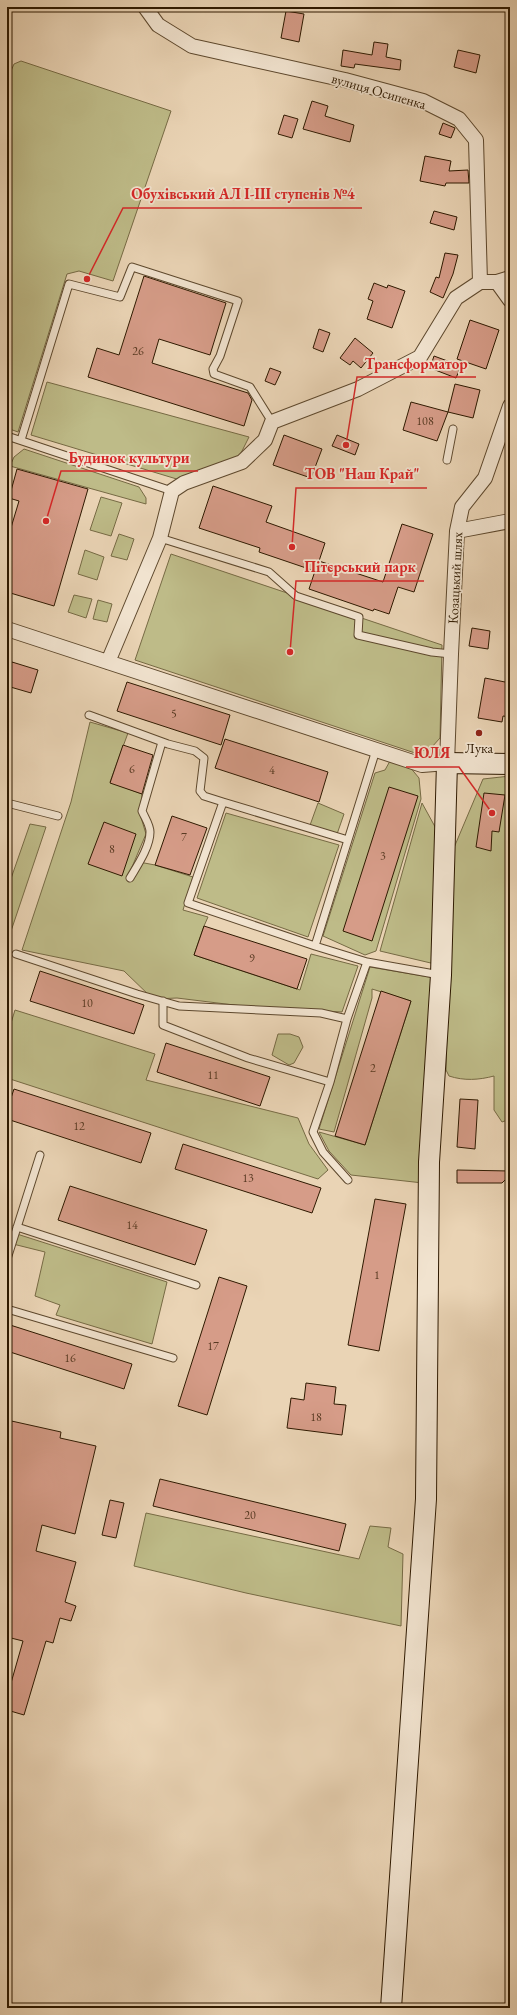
<svg xmlns="http://www.w3.org/2000/svg" width="517" height="2015" viewBox="0 0 517 2015" font-family="'EB Garamond',serif">
  <style>
    .green { fill: #bebb88; stroke: #766a44 }
    .building { fill: #d69c88; stroke: #2e1900 }
    .lines { fill: none; stroke-linecap: round; stroke-linejoin: round }
    .lane-casing { stroke: #5d482d; stroke-width: 9 }
    .street-casing { stroke: #5d482d; stroke-width: 16 }
    .secondary-casing { stroke: #2e1900; stroke-width: 22 }
    .lane { stroke: #f1e3cf; stroke-width: 7 }
    .street { stroke: #f1e3cf; stroke-width: 14 }
    .secondary { stroke: #f1e3cf; stroke-width: 20 }
    .poi-dot { fill: #8f2418; stroke: #f1e3cf; stroke-width: 1.5 }
    .labels { text-anchor: middle; dominant-baseline: central; stroke-width: 3.5; stroke-linejoin: round; paint-order: stroke }
    .number-label { font-size: 12px; fill: #583a22 }
    .street-label { font-size: 14px; fill: #2e1900; stroke: #f1e3cf }
    .poi-label { font-size: 14px; fill: #2e1900; stroke: #f1e3cf }
    .leader { fill: none; stroke: #d62828; stroke-width: 1.5 }
    .callout-dot { fill: #d62828; stroke: #f1e3cf; stroke-width: 1.5 }
    .callout-label { font-size: 15px; text-anchor: middle; font-weight: bold; fill: #d62828; stroke: #f1e3cf; stroke-width: 3.5; stroke-linejoin: round; paint-order: stroke }
  </style>
  <rect width="100%" height="100%" fill="#ead4b5"/>
  <filter id="stains"><feTurbulence type="fractalNoise" baseFrequency=".005" numOctaves="4"/><feColorMatrix values="0 0 0 0 .2 0 0 0 0 .09 0 0 0 0 .02 0 0 0 .5 -.17"/></filter>
  <radialGradient id="worn" r=".72"><stop offset=".6" stop-color="#630" stop-opacity="0"/><stop offset="1" stop-color="#630" stop-opacity=".3"/></radialGradient>
  <path class="green" d="M21,61l150,50 -58,170 -34,-10 -12,3 -49,158 -11,-4v-348l7,-16z
    M47,382l202,55 -11,22 -58,21 -149,-45z
    M24,449l115,38 7,11v6l-136,-38 4,-9z
    M101,497l21,6 -11,33 -21,-6z
    M119,534l15,5 -7,21 -16,-4z
    M85,550l19,7 -7,23 -19,-6z
    M171,554l271,91 -2,93 -9,10 -16,5 -280,-93z
    M74,595l18,4 -6,19 -18,-6z
    M98,600l14,4 -5,18 -14,-3z
    M90,722l38,11 -18,49 32,12 -2,20 6,20 -17,40 10,-12 16,3 38,12 -10,33 25,7 -4,9 -10,29 106,35 11,-36 47,12 -16,46 -100,-6 -65,-8 -24,1 -29,-28 -102,-21 49,-148z
    M390,761l19,5 10,12 2,21 -45,152 -11,4 -42,-19 52,-163 10,-3z
    M510,776v343l-8,3 -8,-12v-34c-15,4 -30,5 -45,0l-3,-6 5,-204 2,-16 30,-71z
    M318,803l26,11 -8,23 -27,-9z
    M422,803l17,31 -4,130 -55,-13z
    M226,813l113,32 -31,92 -111,-39z
    M30,824l16,3 -39,116v-53z
    M370,967l65,11 -12,205 -72,-8 -22,-24 -10,-19 46,13 46,-144 -39,-12v9l-38,134 -15,-3z
    M15,1010l140,44 -9,26 152,38 11,26 19,26 -10,9 -311,-101v-42z
    M278,1034h12l9,3 4,10 -9,16 -5,2 -17,-10z
    M17,1234l150,48 -15,62 -96,-29 4,-10 -25,-9 10,-44 -32,-8z
    M146,1513l213,46 11,-33 21,2 -3,19 15,7 -2,72 -155,-33 -112,-27z"/>
  <path class="building" d="M286,11l18,3 -5,28 -18,-4z
    M374,42l14,2 -2,13 15,3 -1,10 -45,-6 -1,4 -13,-2 2,-16 29,5z
    M458,50l22,5 -4,18 -22,-6z
    M312,101l16,5 -3,10 29,9 -4,17 -47,-13z
    M284,115l14,4 -6,19 -14,-4z
    M443,123l12,5 -4,10 -12,-4z
    M425,156l26,5 -2,10 19,-1 1,13h-23l-1,3 -25,-5z
    M434,211l23,6 -3,13 -24,-7z
    M445,253l13,2 -5,19 -10,24 -13,-6 6,-15 3,1z
    M144,276l82,27 -16,52 -51,-16 -7,24 96,30 4,7 -8,26 -156,-49 9,-29 22,7z
    M374,283l13,5 1,-3 17,6 -13,37 -25,-9 6,-18 -5,-2z
    M470,320l29,10 -13,39 -29,-10z
    M319,329l11,4 -7,19 -10,-4z
    M355,338l18,15 -12,15 -8,-7 -3,4 -10,-7z
    M434,356l27,10 -5,12 -26,-10z
    M270,368l11,4 -6,13 -10,-4z
    M455,384l25,6 -7,28 -25,-6z
    M411,402l37,10 -11,29 -34,-11z
    M284,435l38,14 -11,29 -38,-13z
    M337,435l22,9 -4,11 -23,-9z
    M17,469l71,20 -34,117 -47,-14v-51l12,-40 -10,-3z
    M213,486l59,20 -6,16 59,21 -6,18 64,21 19,-58 31,10 -19,58 -16,-5 -9,27 -15,-5 -1,2 -64,-22 6,-18 -56,-19 1,-4 -61,-20z
    M472,628l18,3 -2,18 -19,-3z
    M12,662l26,8 -7,23 -24,-7v-10z
    M485,678l25,5v34l-7,-1 -1,6 -24,-4z
    M127,682l103,33 -9,30 -104,-34z
    M225,739l103,33 -9,30 -104,-34z
    M123,745l30,10 -11,39 -32,-11z
    M389,787l29,9 -46,145 -29,-10z
    M484,793l21,2 -6,37 -7,-1 -1,20 -15,-4z
    M172,816l35,12 -17,47 -35,-10z
    M104,822l32,12 -14,42 -34,-12z
    M204,926l103,33 -10,30 -103,-34z
    M40,971l104,34 -10,29 -104,-33z
    M381,991l30,10 -46,144 -30,-9z
    M166,1043l104,34 -10,29 -103,-34z
    M14,1089l137,44 -10,30 -134,-44v-9z
    M460,1099l18,1 -3,49 -18,-2z
    M183,1144l138,44 -9,25 -137,-44z
    M457,1170l53,1v4l-8,8h-45z
    M70,1186l137,44 -12,35 -137,-45z
    M375,1199l31,5 -27,147 -31,-6z
    M219,1277l28,9 -40,129 -29,-9z
    M7,1324l125,40 -8,25 -117,-38z
    M306,1383l30,4 -2,17 12,1 -4,30 -55,-7 4,-30 13,2z
    M7,1420l54,12 -1,6 36,8 -21,88 -33,-9 -6,26 40,11 -11,40 11,4 -5,15 -11,-3 -7,25 -7,-2 -22,74 -17,-5v-13l16,-56 -16,-4z
    M160,1479l186,45 -7,27 -186,-45z
    M110,1500l14,3 -8,35 -14,-3z"/>
  <g class="lines">
    <defs>
      <path id="lane" d="M7,436l165,55
        M21,440l48,-156 51,13 12,-30 106,34 -18,55 -7,13 1,5 36,13 22,35
        M447,460l6,-31
        M160,538l109,34 27,24 63,21 -1,18 74,17 19,2
        M89,715l79,29 27,7 9,7 -4,33 4,5 19,6
        M7,803l51,13
        M348,840l-125,-38 -35,101 127,43 61,-196
        M130,878c7,-12 20,-31 20,-46 0,-7 -5,-14 -8,-21l20,-69
        M315,946l52,16
        M16,954l121,40 42,12 142,7 26,6 20,-57 73,13
        M163,1001v24l85,33 82,24 17,-63
        M330,1082l-17,50 10,20 25,28
        M17,1227l179,58
        M7,1259l33,-104
        M7,1309l166,49"/>
      <path id="street" d="M145,7l13,18 34,21 153,34 78,21 36,18 17,21 4,142
        M510,278l-13,4 13,18
        M457,531l53,-10
        M7,629l415,136 25,-2 4,-109 6,-123 5,-24 23,-29 25,-72
        M108,662l52,-124 12,-47 12,-8 58,-21 23,-22 7,-18 86,-33 62,-32 36,-59 24,-16h17"/>
      <path id="secondary" d="M391,2008l35,-509 3,-337 12,-187 6,-212 63,1"/>
    </defs>
    <use href="#lane" class="lane-casing"/>
    <use href="#street" class="street-casing"/>
    <use href="#secondary" class="secondary-casing"/>
    <use href="#lane" class="lane"/>
    <use href="#street" class="street"/>
    <use href="#secondary" class="secondary"/>
  </g>
  <circle class="poi-dot" cx="479" cy="733" r="4"/>
  <g class="labels">
    <g class="number-label">
      <text x="138" y="351">26</text>
      <text x="425" y="421">108</text>
      <text x="174" y="713">5</text>
      <text x="132" y="769">6</text>
      <text x="272" y="770">4</text>
      <text x="184" y="837">7</text>
      <text x="112" y="849">8</text>
      <text x="383" y="856">3</text>
      <text x="252" y="958">9</text>
      <text x="87" y="1003">10</text>
      <text x="373" y="1068">2</text>
      <text x="213" y="1075">11</text>
      <text x="79" y="1126">12</text>
      <text x="248" y="1178">13</text>
      <text x="132" y="1225">14</text>
      <text x="377" y="1275">1</text>
      <text x="213" y="1346">17</text>
      <text x="70" y="1358">16</text>
      <text x="316" y="1417">18</text>
      <text x="250" y="1515">20</text>
    </g>
    <g class="street-label">
      <text transform="translate(379 91) rotate(16)">вулиця Осипенка</text>
      <text transform="translate(455 578) rotate(-87)">Козацький шлях</text>
    </g>
    <g class="poi-label">
      <text x="479" y="748">Лука</text>
    </g>
  </g>
  <path class="leader" d="M87 279L123 208H362M346 445L357 377H476M46 521L61 471H198M292 547L296 488H427M290 652L296 581H424M492 813L459 767H406"/>
  <g class="callout-dot">
    <circle cx="87" cy="279" r="4"/>
    <circle cx="346" cy="445" r="4"/>
    <circle cx="46" cy="521" r="4"/>
    <circle cx="292" cy="547" r="4"/>
    <circle cx="290" cy="652" r="4"/>
    <circle cx="492" cy="813" r="4"/>
  </g>
  <g class="callout-label">
    <text x="243" y="199">Обухівський АЛ І-ІІІ ступенів №4</text>
    <text x="416" y="369">Трансформатор</text>
    <text x="129" y="463">Будинок культури</text>
    <text x="362" y="479">ТОВ "Наш Край"</text>
    <text x="360" y="572">Пітєрський парк</text>
    <text x="432" y="758">ЮЛЯ</text>
  </g>
  <rect width="517" height="2015" fill="none" stroke="#ead4b5" stroke-width="24"/>
  <rect x="8" y="8" width="501" height="1999" fill="none" stroke="#2e1900" stroke-width="2"/>
  <rect x="12" y="12" width="493" height="1991" fill="none" stroke="#2e1900"/>
  <rect width="100%" height="100%" filter="url(#stains)"/>
  <rect width="100%" height="100%" fill="url(#worn)"/>
</svg>
